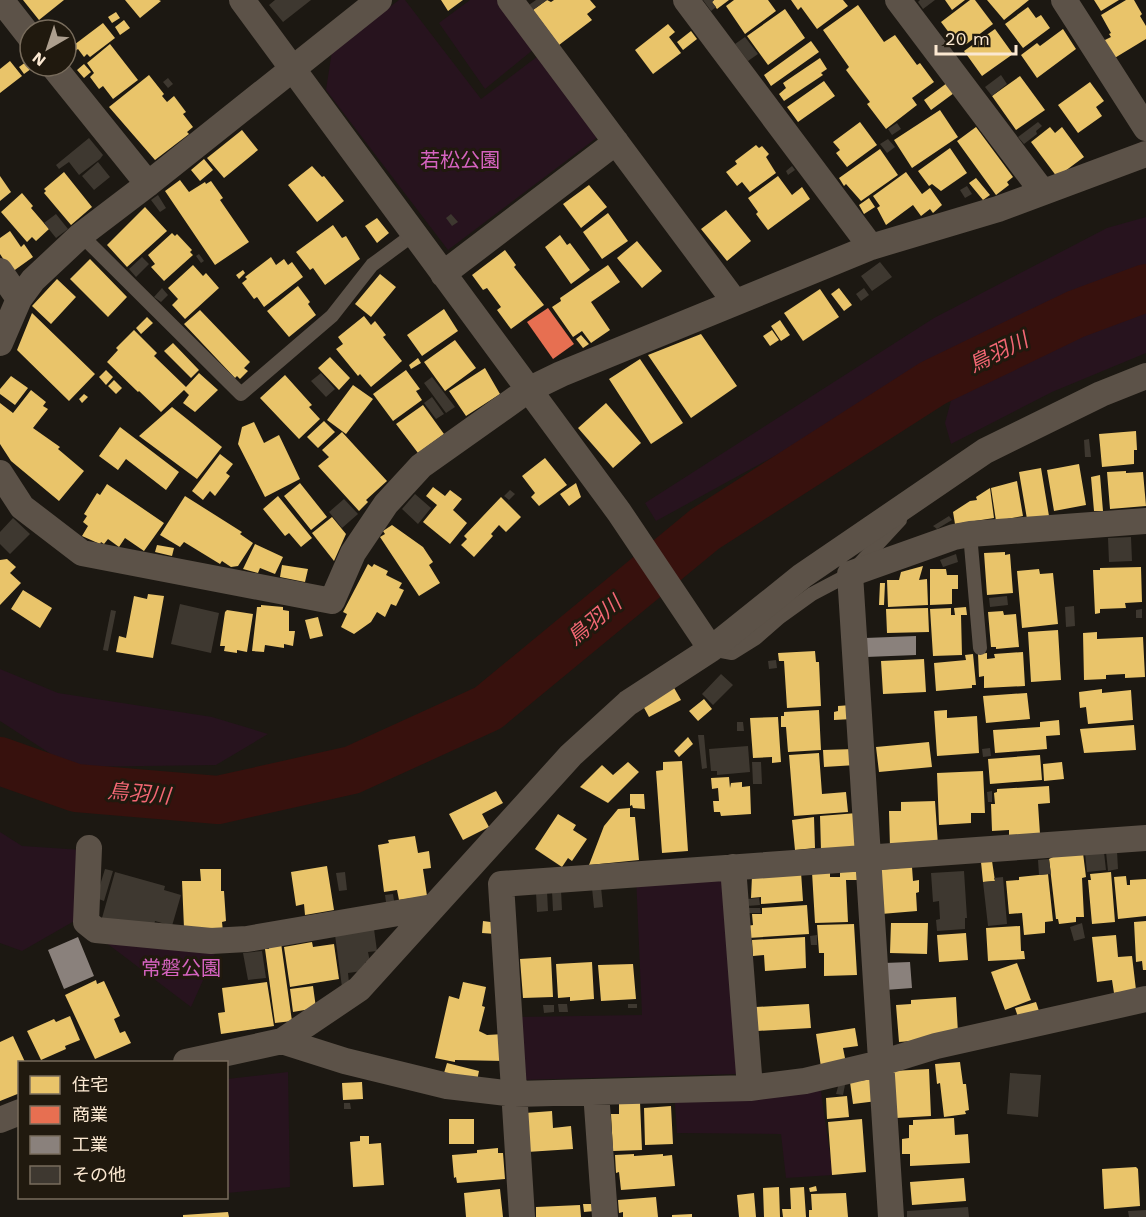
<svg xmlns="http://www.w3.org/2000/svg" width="1146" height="1217" viewBox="0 0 1146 1217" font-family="'Work Sans','Noto Sans JP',sans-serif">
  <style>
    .green { fill: #27131e }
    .homes { fill: #e9c46a }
    .shops { fill: #e76f51 }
    .industry { fill: #8a817c }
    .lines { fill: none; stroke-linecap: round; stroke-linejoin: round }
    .river { stroke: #37110d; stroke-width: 48 }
    .building { fill: #3e3830 }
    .lane { stroke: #5c5248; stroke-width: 14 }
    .street { stroke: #5c5248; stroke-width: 26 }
    .labels { text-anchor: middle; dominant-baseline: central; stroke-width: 6; stroke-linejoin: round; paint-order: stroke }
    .park-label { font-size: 20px; fill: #d563bf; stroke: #20190e }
    .water-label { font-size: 21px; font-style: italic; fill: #f36774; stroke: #20190e }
  </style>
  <rect width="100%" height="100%" fill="#1c1812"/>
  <path class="green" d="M399,0h6l76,99 61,-46 61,80 -155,117 -122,-160 6,-39z
    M470,0h30l34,49 -49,40 -46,-66z
    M1146,217v51l-101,40 -389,213 -11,-18 289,-185 173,-90z
    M1146,300v53l-94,39 -101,52 -6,-21 8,-30 18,-18z
    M0,669l58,24 154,24 56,17 -52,31 -145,2 -71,-46z
    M0,832l22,14 60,4 -6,70 141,29 -26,58 -115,-87 -54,31 -22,-8z
    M730,867l6,207 -216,6 -2,-63 124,-2 -6,-139z
    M288,1072l2,115 -63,6v-114z
    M819,1078l14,97 -47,3 -5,-44 -104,-1 -3,-43z"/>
  <path class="homes" d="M23,0h41l-25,20z
    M125,0h34l2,1 -21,17z
    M441,0h22l-15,11z
    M547,0l4,2 3,-2h36l6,7 -9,7 5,6 -33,25 -26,-35z
    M714,0h15l-12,9 -5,-7z
    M734,0h34l8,11 -31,23 -19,-28z
    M791,0h52l5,6 -31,23 -16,-22 -3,3z
    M945,0h20l-13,10z
    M970,0h5l18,24 -28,21 -5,-6 -4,3 -15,-20z
    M987,0h42l-25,20z
    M1094,0h25l-18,11z
    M1126,0h8l8,14 -2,2 6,10v13l-33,20 -10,-18 8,-4 -2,-3 2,-1 -10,-18z
    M858,5l26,37 11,-7 22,30 3,-2 14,19 -22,16 5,7 -31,24 -19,-25 3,-2 -24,-32 3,-3 -26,-37z
    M1028,7l8,11 5,-3 9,13 -27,20 -18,-24z
    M785,9l20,29 -37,27 -21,-29z
    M116,12l4,6 -8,5 -4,-6z
    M124,20l6,8 -10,7 -5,-8z
    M103,23l12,15 -25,19 -3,-3 -3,3 -6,-8 -11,8 -1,-6z
    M668,24l7,8 -6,5 12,16 -28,21 -18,-24z
    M995,29l18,25 -31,22 -18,-25z
    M1063,29l13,20 -39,29 -16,-23 16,-12 3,3z
    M691,31l6,8 -14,11 -6,-8z
    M811,41l8,11 -48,34 -7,-11z
    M110,44l28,36 -25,19 -10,-13 -4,3 -9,-12 4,-4 -7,-10z
    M820,58l7,11 -6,4 2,2 -39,26 -5,-7 7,-6 -3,-5z
    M30,59v7h5l-11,8 -5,-7z
    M10,61l12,15 -22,17v-24z
    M84,64l7,8 -7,6 -7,-8z
    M149,75l15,19 -2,2 5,6 7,-6 12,16 -3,2 10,13 -6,5 2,2 -34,26 -46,-53z
    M1020,76l25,34 -29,20 -24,-34z
    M824,81l11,15 -37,26 -11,-15z
    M1090,82l14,19 -8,6 6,9 -24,17 -20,-28z
    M947,83l7,10 -23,17 -7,-10z
    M940,110l18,27 -46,31 -18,-28z
    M860,122l17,23 -30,22 -11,-14 4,-3 -7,-8z
    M976,127l37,50 -6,5 2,3 -13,10 -39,-54z
    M1050,127l5,6 7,-6 22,30 -27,20 -26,-35z
    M242,130l16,20 -34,28 -17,-20z
    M756,145l3,3 3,-2 7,8 -3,3 10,16 -26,19 -8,-10 -5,4 -11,-14 11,-8 -2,-3z
    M950,148l17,25 -26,18 -9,-7 -3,2 -11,-15z
    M880,149l18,26 -37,26 -15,-17 -2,2 -5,-8z
    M204,159l9,11 -13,11 -9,-11z
    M312,166l10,11 2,-1 20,25 -27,21 -29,-37z
    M64,172l28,35 -21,18 -27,-32 2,-2 -2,-2z
    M906,172l16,22 8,-6 12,17 -9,8 -3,-4 -9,7 -8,-11 -27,20 -9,-17 3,-2 -7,-10z
    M0,176l11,16 -11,9z
    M778,176l14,19 10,-8 8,12 -42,31 -12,-16 2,-2 -10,-14z
    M976,178l14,17 -7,5 -14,-17z
    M180,180l9,12 16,-10 1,2 5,-3 12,17 -3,2 29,42 -34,23 -50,-74z
    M589,185l18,22 -26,21 -18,-24z
    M22,193l11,13 -2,2 18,21 -13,12 -4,-4 -5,5 -26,-30z
    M869,198l6,9 -11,7 -5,-9z
    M145,207l22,24 -40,36 -20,-22z
    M726,210l25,31 -24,20 -26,-32z
    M608,213l20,28 -26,18 -19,-27z
    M377,218l12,15 -12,10 -12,-17z
    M333,225l9,13 4,-2 14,23 -35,26 -12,-17 -3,2 -14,-18z
    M10,231l11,16 3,-3 9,13 -21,15 -12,-18v-16z
    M172,233l3,3 2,-2 15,16 -2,2 3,3 -29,26 -13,-14 4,-3 -7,-9z
    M560,235l7,10 3,-2 20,27 -19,14 -26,-37z
    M637,241l25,30 -20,17 -25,-30z
    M505,250l11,15 -2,2 30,38 -33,24 -14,-19 4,-3 -14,-19 -4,2 -11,-15z
    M271,257l5,8 8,-6 4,6 4,-3 11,15 -39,30 -7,-10 -3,2 -12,-16 5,-4 -2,-2z
    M90,259l37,38 -19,20 -38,-38z
    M193,265l10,11 3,-3 13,15 -34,31 -13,-14 6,-6 -10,-11z
    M608,265l12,17 -29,20 19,28 -19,13 -9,-12 -9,6 -21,-30 9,-6 -1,-3z
    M243,270l2,3 -6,6 -3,-4z
    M380,274l16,13 -25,30 -16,-13z
    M57,279l19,18 -25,27 -19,-18z
    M298,286l12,16 -2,2 8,11 -27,22 -22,-26z
    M839,288l13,17 -8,6 -13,-17z
    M820,289l19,28 -36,24 -19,-28z
    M444,309l14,22 -36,25 -15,-21z
    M200,310l50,52 -6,6 4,3 -8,8 -3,-3 -2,2 -51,-54z
    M32,313l63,61 -26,27 -52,-51z
    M364,316l7,9 4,-4 11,14 -3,2 19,24 -31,26 -11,-13 -2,2 -22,-27 7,-5 -5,-7z
    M147,317l6,6 -12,11 -5,-6z
    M780,320l10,15 -9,6 -10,-15z
    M134,330l23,23 -3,3 32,31 13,-14 19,17 -23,22 -12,-9 6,-8 -5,-5 -23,22 -22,-21 -1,1 -31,-30 11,-12 -2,-2z
    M772,330l7,10 -9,6 -7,-10z
    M701,334l36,52 -46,32 -43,-63z
    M581,335l8,9 -6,4 -7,-9z
    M455,340l21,28 -31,23 -21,-29z
    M173,343l26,27 -8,8 -27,-27z
    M330,357l20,21 -11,12 -21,-22z
    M418,358l3,5 -10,6 -2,-4z
    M640,359l43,64 -32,21 -42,-65z
    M485,368l15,26 -34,22 -17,-25z
    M106,370l7,7 -7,8 -7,-8z
    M406,370l14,19 -4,2 6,9 -29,21 -20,-27z
    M285,375l27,30 -3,2 11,12 -21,20 -39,-41z
    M11,376l17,12 -13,17 -15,-11v-5z
    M114,380l8,8 -6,6 -8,-8z
    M353,385l20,14 -27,35 -19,-14z
    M31,390l15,12 -3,4 5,3 -15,19 27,19 -2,2 26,22 -25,30 -48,-40 -11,-17v-41l13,10z
    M84,394l4,3 -6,6 -3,-4z
    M606,403l35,40 -28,25 -35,-40z
    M423,405l21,29 -26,19 -22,-29z
    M172,407l50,40 -25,32 -58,-43z
    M324,421l11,11 -17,16 -11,-11z
    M254,422l10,21 15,-8 21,44 -35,18 -27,-53 4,-17z
    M120,427l59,45 -13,18 -40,-31 -8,11 -19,-14z
    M1136,431l1,19h-3v14l-32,3 -3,-33z
    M342,432l45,49 -21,19 2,2 -9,9 -41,-45 11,-9 -7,-7z
    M220,454l13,10 -7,9 4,3 -15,20 -5,-5 -7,9 -11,-9z
    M545,458l22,27 -28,21 -8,-9 4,-4 -13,-17z
    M1079,464l7,41 -32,6 -7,-41z
    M1041,468l8,48 -22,3 -8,-47z
    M1126,471v2l17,-1 3,34 -36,3 -3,-37z
    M1100,475l3,36h-9l-3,-34z
    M1017,481l6,35 -27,5 -5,-33z
    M300,483l27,34 -16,13 -27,-34z
    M576,483l5,14 -12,9 -9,-12z
    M107,484l57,39 -20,28 -19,-13 -6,9 -11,-8 -4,5 -3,-2 -1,2 -18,-8 6,-10 -5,-4 4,-6 -3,-2 13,-21 3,2z
    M433,487l12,9 5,-6 12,9 -9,11 14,13 -17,21 -27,-22 14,-17 -11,-9z
    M990,488l4,30 -39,6 -2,-12 17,-11 7,-1 -1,-3z
    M185,496l57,36 -2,2 13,9 -15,23 -7,1 -9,-6 -2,3 -36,-22 -4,5 -20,-12z
    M278,496l34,42 -11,9 -12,-14 -4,3 -22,-27z
    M501,497l20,20 -15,15 -7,-7 -8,9 2,2 -19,21 -13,-12 6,-6 -3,-3z
    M332,517l14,17 -12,27 -22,-28z
    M392,525l31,22 10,15 -4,3 11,18 -21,13 -39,-59 5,-3 -2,-3z
    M255,544l28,13 -8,17 -15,-6 -2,5 -15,-4z
    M157,545l17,3 -2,8 -17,-4z
    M1005,552v3l5,-1 3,39 -26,2 -3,-42z
    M7,559l9,8 -6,6 11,10 -21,22v-45z
    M368,564l4,3 2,-3 14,7 -2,4 16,8 -3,5 5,2 -8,16 -5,-2 -6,13 -8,-5 -6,10 -17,12 -13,-7 6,-13 -4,-2z
    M282,565l26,4 -3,13 -25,-5z
    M923,566l-4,14 8,-1 1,26 -40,2 -1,-27h12l2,-8z
    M1141,567l1,35 -17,1 1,5 -26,1v4l-5,1 -2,-44h7v-2z
    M930,569h16l1,6h11v14h-6v15l-22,1z
    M1039,569l1,5 13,-1 5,51 -36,4 -5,-57z
    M880,583h5l-1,22h-5z
    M23,590l29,18 -12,20 -29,-19z
    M148,594l16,2 -11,62 -37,-6 3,-16 7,2 8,-42 13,3z
    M261,605l22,2v3l6,1v20h6l-2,15 -9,-2v4l-19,-3 -1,7 -12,-1 5,-44h4z
    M966,607l1,8h-6l1,40 -29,1 -3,-47 21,-1v7h4l-1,-7z
    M928,608l1,24 -42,1 -1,-24z
    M227,610l26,4 -6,38 -10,-2v3l-13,-2 1,-5h-5l5,-34z
    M1003,611l1,4 12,-1 3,33 -23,2v-2h-5l-3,-35z
    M318,617l5,19 -13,3 -5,-19z
    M1058,630l3,50 -30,2 -3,-50z
    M1097,632v7l46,-2 2,40 -20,1v-4l-19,1v4l-22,1 -1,-47z
    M815,651l1,11h3l2,44 -34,2 -3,-47h-5l-1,-8z
    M1023,652l2,34 -41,2v-12l-5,1 -1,-23 9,-1v6l8,-1 -1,-4z
    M973,654l3,31h-4v3l-36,3 -2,-28 32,-3 -1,-5z
    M924,659l2,33 -43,2 -2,-33z
    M673,686l8,14 -32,17 -7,-13z
    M1102,689v4l29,-3 2,30 -45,4 -2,-17 -6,1 -1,-16z
    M1027,693l3,26 -44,4 -3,-27z
    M704,699l8,10 -14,12 -9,-10z
    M851,705l1,14 -18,1v-8l4,-1v-5z
    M819,710l2,40 -33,2 -2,-25h-5v-11h3v-4z
    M947,710v8l30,-2 2,37 -42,3 -3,-45z
    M778,717l3,45 -9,1v-6l-19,1 -3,-40z
    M1059,720l1,15 -14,1 1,13 -52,4 -2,-23 47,-3v-5z
    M1134,725l2,25 -52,3 -4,-24z
    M688,737l5,7 -14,13 -5,-6z
    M929,742l3,25 -53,5 -3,-25z
    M855,749l1,16 -32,2 -1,-17z
    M819,753l3,41 24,-2 2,20 -54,4 -5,-61z
    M1040,755l2,25 -52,4 -2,-25z
    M682,761l6,90 -26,2 -6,-82 7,-1v-8z
    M628,762l11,10 -31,31 -28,-16 22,-22 11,10z
    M1062,762l2,17 -20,2 -1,-17z
    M983,771l2,42h-14v10l-32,2 -2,-52z
    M729,777l1,11 1,-5 11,-1v5l8,-1 1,28 -30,2 -1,-4h-6l-1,-11h6l-1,-13 -6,1 -1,-11z
    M1049,786l1,17 -12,1 2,30 -31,2v-6l-17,1 -1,-27h4l-1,-11 3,-1v-3z
    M496,791l7,12 -21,11 7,13 -26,13 -14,-26z
    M630,794h14l1,15 -12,-1 -1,-3 -2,1z
    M935,801l3,44 -48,2 -1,-36h12v-9z
    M630,808v9h5l4,43 -50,5 15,-39 14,-17z
    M857,813l2,35 -38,2 -1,-34z
    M558,814l18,11 -3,5 14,9 -15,22 -4,-3 -6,9 -27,-18z
    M814,817l1,31 -20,2 -3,-30z
    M415,836l3,17 11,-2 2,17 -8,1 4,27 -28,4 -2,-10 -13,2 -6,-47 11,-2 -1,-3z
    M1083,853l3,24 -4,1 2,39h-8v5l-17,2 -1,-5h-2l-7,-60 4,-2z
    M992,861l3,20 -12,1 -2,-20z
    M327,866l7,44 -29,5 -1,-11 -8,2 -5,-34z
    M912,867l1,14 6,-1v12l-3,1 1,18 -36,3 -3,-44z
    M860,868v12h-14l2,42 -33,1 -3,-51 18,-1v6h10v-8z
    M200,869h21v22h3l2,30 -4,1 1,10 -39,-4 -2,-47h19z
    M801,872l2,29 -42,3v-7l-10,1 1,-22z
    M1111,872l4,50 -23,2 -4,-44h3l-1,-6z
    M1048,874l5,47 -8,1v11l-21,2 -2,-22 -13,1 -3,-33 13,-1v-3z
    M1126,876l1,9h3v-5l16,-1v37l-28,3 -4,-42z
    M807,905l2,29 -61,4 -1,-12 6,-1 -1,-11h10v-6z
    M483,921l15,2 -2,11 -14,-1z
    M1146,921v49h-3l-1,-9 -6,1 -2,-40z
    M891,923h37l-1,31 -37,-1z
    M854,924l3,51 -33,1v-23h-5l-2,-28z
    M1020,926l1,25h3l1,8 -37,2 -2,-33z
    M966,933l2,27 -29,2 -2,-27z
    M1116,935l2,22 14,-1 4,34 -22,3 -2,-13 -15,2 -5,-45z
    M805,937l1,31 -41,3 -1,-16 -11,1 -1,-16z
    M312,942l1,5 21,-3 5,35 -49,8 -6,-40z
    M281,943l11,78 -17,2 -10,-74h4l-1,-4z
    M551,957l2,40 -30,1 -3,-39z
    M592,962l2,37 -24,2v-4l-12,1 -2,-34z
    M1017,963l14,37 -26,10 -14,-38z
    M633,964l3,35 -35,2 -3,-36z
    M96,980l1,4 7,-3 16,35 -6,3 6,14 5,-2 6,12 -36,16 -30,-64z
    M267,982l7,44 -53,8 -3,-21 7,-1 -3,-24z
    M463,982l23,5 -4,19 3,1 -6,24 8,4 17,-1 1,27 -50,-1v2l-20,-4 14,-62 10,3z
    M313,986l3,22 -23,4 -3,-23z
    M956,997l2,36 -24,6 -35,3 -3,-37 15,-1v-4z
    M1036,1002l4,12 -21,6 -4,-12z
    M809,1004l2,24 -54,3 -1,-24z
    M70,1016l10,24 -15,6 1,3 -25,11 -14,-29 27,-12 2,3z
    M855,1028l3,18 -15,2 3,15 -25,4 -5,-33z
    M13,1036l12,26h-5v31l-20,8v-59z
    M960,1062l3,22h3l3,26 -4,1 1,3 -22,3 -4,-34 -3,1 -2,-20z
    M447,1063l32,8 -2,10 -33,-8z
    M929,1069l2,47 -35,2 -3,-47z
    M874,1079l3,22 -24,3 -3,-22z
    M362,1082l1,17 -20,1 -1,-17z
    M847,1096l2,21 -22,2 -1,-21z
    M640,1102l2,48 -29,1 -2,-37h8v-11z
    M671,1106l2,38 -28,1 -1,-37z
    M552,1111l1,17 18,-2 2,23 -46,3 -2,-39z
    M954,1118l1,17 13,-1 2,29 -60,3v-12h-8v-15l7,-1v-13h4v-5z
    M449,1119h25v25h-25z
    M862,1119l4,53 -34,3 -4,-53z
    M360,1136h9v8l12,-1 3,42 -31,2 -3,-45 10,-1z
    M498,1148v5h5l2,26 -48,4 -1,-6 -2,1 -2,-23 25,-2v-3z
    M634,1154v2l29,-2v2l9,-1 3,31 -54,4 -2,-18 -3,1 -1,-18z
    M1136,1167l2,2 2,37 -36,3 -2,-40z
    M964,1178l2,23 -54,4 -2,-23z
    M816,1186l1,5 -7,1 -1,-4z
    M779,1187l1,30h-16l-1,-29z
    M804,1187l2,30h-23l-1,-8h9l-1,-21z
    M500,1189l3,28h-37l-2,-24z
    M754,1193l2,24h-17l-2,-22z
    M846,1193l2,24h-39v-7h3l-1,-16z
    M656,1197l2,20h-35v-5l-4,1 -1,-13z
    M583,1204h11l1,7 -11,1z
    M580,1205l1,12h-45v-10z
    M228,1212l1,5h-46v-2z
    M692,1214v3h-20v-2z"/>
  <path class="shops" d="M548,308l26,36 -21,15 -26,-37z"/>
  <path class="industry" d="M916,636v19l-50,2 -1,-19z
    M78,937l16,39 -30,13 -16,-39z
    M910,962l2,26 -27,2 -1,-27z"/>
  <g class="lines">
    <path class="river" d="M0,761l76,27 142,12 134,-30 136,-62 217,-179 228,-146 143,-69 70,-26"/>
  </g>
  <path class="building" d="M275,0h36l-28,22 -14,-17z
    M536,0h11l-14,10 -4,-5z
    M703,0h11l-2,2 4,5 -5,4z
    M920,0h15l-12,9 -5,-7z
    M745,37l13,17 -10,7 -13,-17z
    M1001,75l6,9 -15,12 -7,-9z
    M168,78l5,6 -5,4 -5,-6z
    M1038,122l4,4 -6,5 1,3 -13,10 -6,-7z
    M897,123l4,6 -9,6 -4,-6z
    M89,138l14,17 -3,4 -21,16 -10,-13 -10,7 -3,-4z
    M888,139l7,8 -8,6 -7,-9z
    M98,162l12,15 -16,13 -12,-14z
    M792,166l3,4 -7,5 -2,-4z
    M967,186l5,8 -7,4 -5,-8z
    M158,195l8,13 -6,4 -9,-12z
    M56,214l12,15 -12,9 -12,-15z
    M451,214l7,8 -6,4 -6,-8z
    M199,254l5,7 -3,2 -5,-7z
    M142,257l7,7 -13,13 -7,-8z
    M880,262l12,15 -20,14 -11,-15z
    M162,288l6,7 -7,7 -7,-5z
    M864,288l5,7 -8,6 -5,-7z
    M321,373l14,16 -9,8 -15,-16z
    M432,377l23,30 -9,6 -22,-30z
    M432,397l12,17 -8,5 -12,-16z
    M1089,439l2,18h-6l-1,-17z
    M510,490l5,4 -6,6 -5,-4z
    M415,494l16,14 -13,16 -16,-15z
    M344,499l14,15 -16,14 -13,-16z
    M949,516l3,4 -15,9 -4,-3z
    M13,518l17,16 -20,20 -10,-10v-12z
    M1131,537l1,24 -23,1 -1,-24z
    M956,554l2,8 -15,5 -3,-7z
    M1007,596l1,9 -18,2 -1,-9z
    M180,604l39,9 -8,40 -40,-9z
    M1074,606l1,20 -9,1 -1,-20z
    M1142,609v9h-6v-8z
    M111,610l5,1 -8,40 -5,-1z
    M776,660l1,8 -8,1 -1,-8z
    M721,674l12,11 -20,20 -11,-11z
    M737,722h6l1,9h-7z
    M698,735h6l3,33 -5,1z
    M748,746l2,26 -33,3v-4h-6l-2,-22z
    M990,748l1,8 -8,1 -1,-8z
    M752,762h9l1,22h-9z
    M992,791v11h-4l-1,-10z
    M1117,851l1,18 -10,2 -2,-19z
    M1104,852l2,18 -19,2 -2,-19z
    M1049,859l2,15 -12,1 -1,-15z
    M105,869l8,2 -9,30 -8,-3z
    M964,871l3,47h-2v11l-28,2 -1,-11 4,-1 -1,-18 -6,1 -2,-29z
    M115,872l50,14 -1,4 17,5 -9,31 -17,-5 -1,4 -32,-2 -20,-5z
    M345,872l2,18 -8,1 -3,-18z
    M1003,877l4,47 -19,2 -5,-44 12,-1 -1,-3z
    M601,887l2,20 -9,1 -2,-20z
    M561,890l1,20 -9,1 -1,-20z
    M547,891l1,20 -11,1 -1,-20z
    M393,894l1,7 -8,1 -1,-7z
    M759,898l1,7 -13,1v-7z
    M747,908h13l1,5h-14z
    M1082,923l3,15 -11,3 -4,-14z
    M374,929l3,22 -9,1 2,10h-5l1,5h-5l1,4 -14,2 1,10 -7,4 -7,-52z
    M817,935v10h-6l-1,-9z
    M262,951l4,27 -18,2 -5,-27z
    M558,1004h9l1,8h-9z
    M628,1004h9v4h-9z
    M543,1005h11v7l-10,1z
    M1010,1073l31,2 -3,42 -31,-3z
    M839,1083l6,2 -2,10 -7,-1z
    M344,1103h6l1,6h-7z
    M968,1207l1,10h-62v-6z
    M1146,1210v7h-17l-1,-6z"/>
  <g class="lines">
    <path class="lane" d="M81,235l160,159 91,-78 40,-51 42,-31
      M970,534l10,114
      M711,649l21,4 24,-15 24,-21 32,-23 38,-20 50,-54"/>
    <path class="street" d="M1,0l29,37
      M242,0l377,512 92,137 91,-73 183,-125 116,-57 45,-18
      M510,0l225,302
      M686,0l185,247
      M898,0l144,191
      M1064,0l82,128
      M53,66l95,118
      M0,271l19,28
      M443,274l173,-132
      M0,343l19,-44 14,-19 48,-45 67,-51 231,-184
      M0,473l22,34 60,46 250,48 21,-48 33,-49 35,-38 107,-76 33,-16 310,-127 127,-38 148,-55
      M89,848l-3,74 10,8 115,11 36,-2 186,-32
      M733,867l17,221
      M282,1041l63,20 102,25 67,8 236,-6 55,-7 76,-18 55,-17 210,-47
      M186,1062l96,-21 77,-52 212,-234 57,-52 83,-54
      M596,1092l9,125
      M0,1120l20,-8
      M522,1217l-21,-333 645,-46
      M891,1217l-41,-643 104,-37 16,-3 176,-13"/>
  </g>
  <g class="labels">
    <g class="park-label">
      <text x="460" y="160">若松公園</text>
      <text x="181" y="968">常磐公園</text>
    </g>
    <g class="water-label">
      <text transform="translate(998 352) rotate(-26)">鳥羽川</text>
      <text transform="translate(594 620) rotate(-40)">鳥羽川</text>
      <text transform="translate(139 793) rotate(5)">鳥羽川</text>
    </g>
  </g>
  <rect x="18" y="1061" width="210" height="138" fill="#20190e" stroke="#786c5c" stroke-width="1.5"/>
  <rect x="30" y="1076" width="30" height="18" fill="#e9c46a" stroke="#786c5c" stroke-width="1.5"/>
  <text x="72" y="1091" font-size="18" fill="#fbe8d1">住宅</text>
  <rect x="30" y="1106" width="30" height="18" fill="#e76f51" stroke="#786c5c" stroke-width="1.5"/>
  <text x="72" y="1121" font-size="18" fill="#fbe8d1">商業</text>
  <rect x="30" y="1136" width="30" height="18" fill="#8a817c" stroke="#786c5c" stroke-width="1.5"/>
  <text x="72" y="1151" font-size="18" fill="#fbe8d1">工業</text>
  <rect x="30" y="1166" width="30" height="18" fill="#3e3830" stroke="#786c5c" stroke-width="1.5"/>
  <text x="72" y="1181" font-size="18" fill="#fbe8d1">その他</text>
  <g transform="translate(48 48) rotate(219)"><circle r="28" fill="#20190e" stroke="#786c5c" stroke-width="1.5"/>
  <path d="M0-4.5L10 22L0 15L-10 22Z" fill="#ad9f8e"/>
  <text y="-9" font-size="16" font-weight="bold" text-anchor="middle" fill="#fbe8d1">N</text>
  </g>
  <path d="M936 45v9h80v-9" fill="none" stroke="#fbe8d1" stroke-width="3"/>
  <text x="945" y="45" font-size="18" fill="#fbe8d1" stroke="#20190e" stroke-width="4.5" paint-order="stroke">20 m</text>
</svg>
